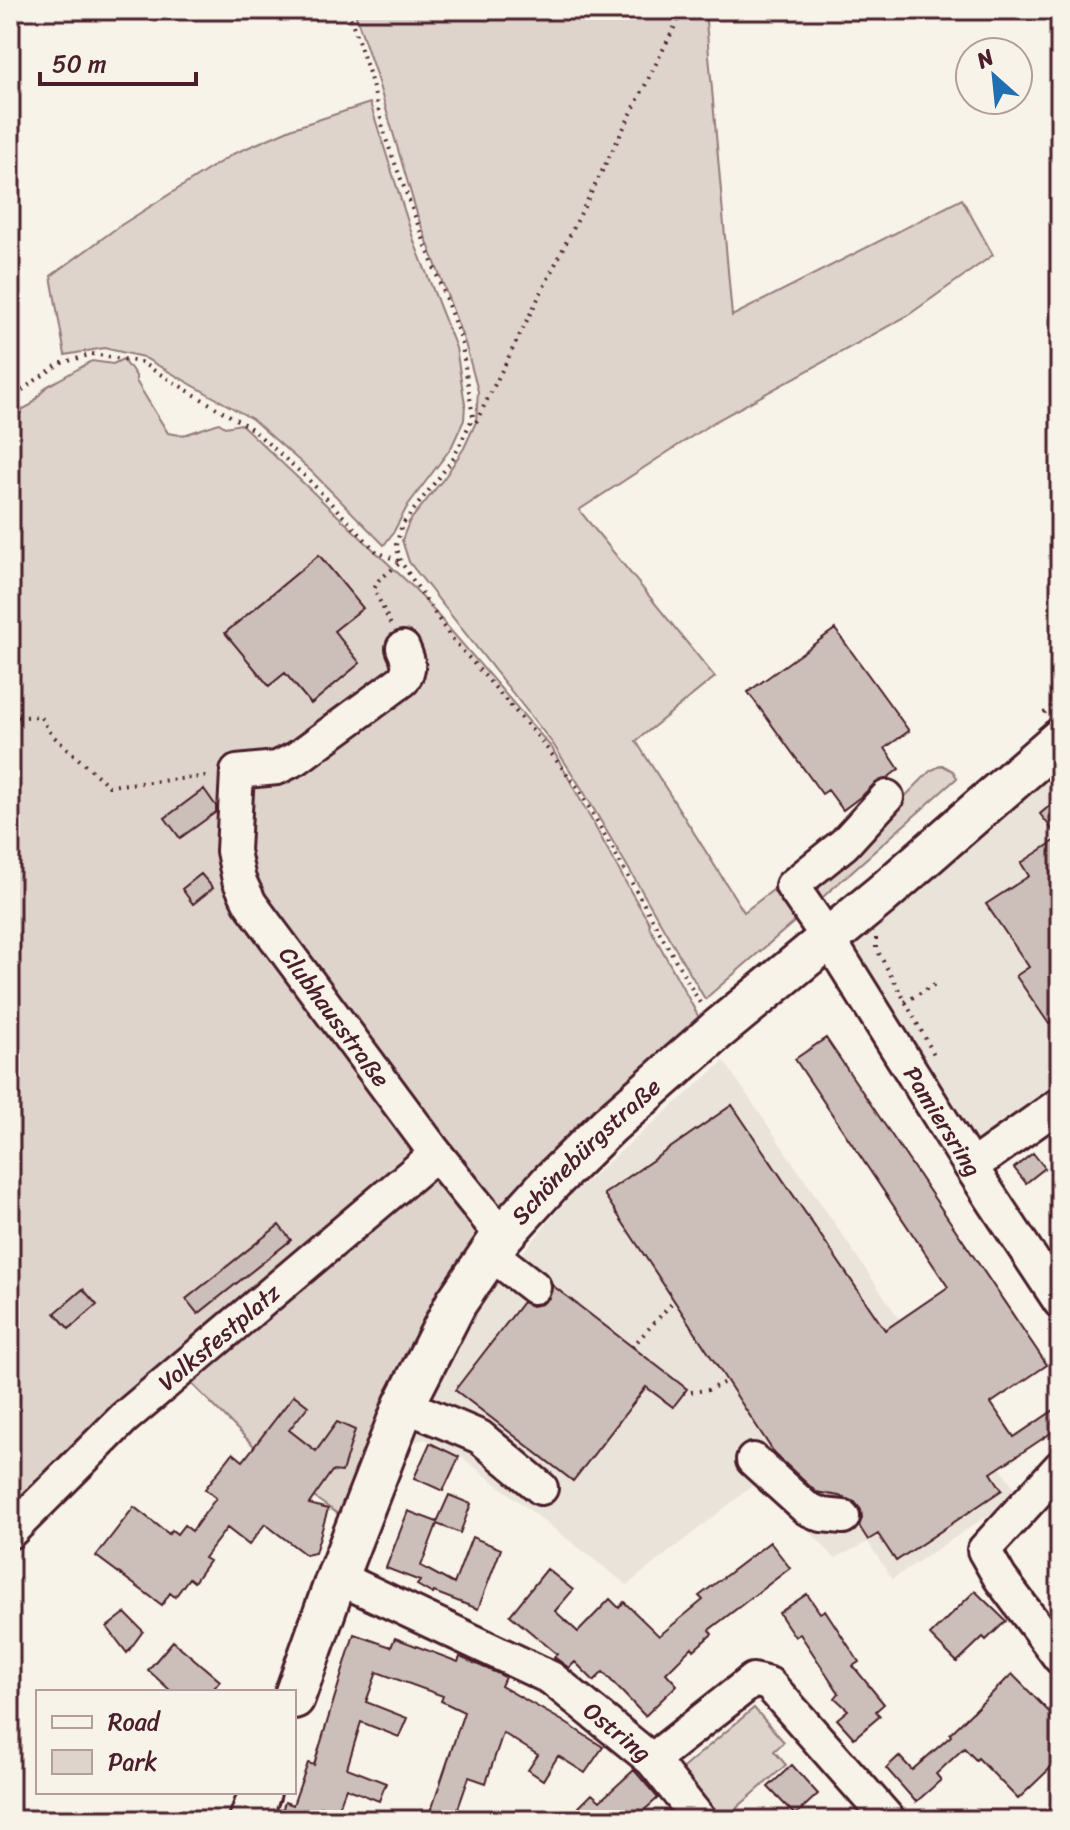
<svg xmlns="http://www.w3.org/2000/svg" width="1070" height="1830" viewBox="0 0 1070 1830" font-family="Sriracha,sans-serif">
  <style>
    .built { fill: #eae3da }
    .green { fill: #ded4cc; stroke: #947a7c; stroke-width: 2 }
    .building { fill: #ccbfb9; stroke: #4a1f2b; stroke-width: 2 }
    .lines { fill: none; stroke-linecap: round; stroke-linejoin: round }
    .minor-casing { stroke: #4a1f2b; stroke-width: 38 }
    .major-casing { stroke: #4a1f2b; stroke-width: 46 }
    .path { stroke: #4a1f2b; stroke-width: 4; stroke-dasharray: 2 6; stroke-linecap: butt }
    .minor { stroke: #f7f3e8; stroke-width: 32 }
    .major { stroke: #f7f3e8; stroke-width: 40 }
    .labels { text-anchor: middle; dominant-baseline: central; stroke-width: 7; stroke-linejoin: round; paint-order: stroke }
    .street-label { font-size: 24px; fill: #4a1f2b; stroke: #f7f3e8 }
  </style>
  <rect width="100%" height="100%" fill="#f7f3e8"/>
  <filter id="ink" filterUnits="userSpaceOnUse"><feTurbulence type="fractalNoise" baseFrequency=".0125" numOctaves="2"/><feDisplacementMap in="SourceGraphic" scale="16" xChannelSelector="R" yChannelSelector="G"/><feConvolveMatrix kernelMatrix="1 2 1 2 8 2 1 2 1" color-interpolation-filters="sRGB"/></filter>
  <g filter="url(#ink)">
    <path class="built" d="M1060,768v325l-83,59 -128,-201z
      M724,1061l295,434 -127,84 -24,-37 -33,16 -75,-78 -133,105 -167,-129 -35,-17 -15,4 24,-54 52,-93 86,-102z"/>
    <path class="green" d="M354,10h351l27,306 230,-117 31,56 -86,61 -193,106 -135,88 136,167 -79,64 108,171 29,-22 22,31 -90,78 -123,-210 -29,-45 -144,-182 -7,-22 7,-18 36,-45 19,-29 12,-26 2,-31 -13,-48 -47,-126 -43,-145z
      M370,103l45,141 41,104 9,56 -1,16 -13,28 -43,57 -15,28 -9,12 -72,-73 -60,-53 -109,-62 -39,-9 -39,7 -14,-79 67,-49 115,-73 60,-26z
      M123,359l4,7 3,1 6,9v5l32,52 12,2 7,-1 32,-11 6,4 16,-3 175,166 136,158 79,144 19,32 -1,2 53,97 -162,149 -79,86 -67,118 -53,140 -56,-39 -106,-106 -169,152v-1091l13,-23 8,-4 15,-18 46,-26 21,3z
      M942,765l11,6 4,7 -142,126 -4,-26 64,-51 55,-56z
      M754,1708l30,34 -10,9 12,14 -63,55h-14l-37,-43z"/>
    <path class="building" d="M319,555l44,53 -29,23 26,32 -49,41 -26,-31 -16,13 -44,-53z
      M835,629l74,102 -24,17 14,21 -13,10 -12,5 -11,11 -20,15 -15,-20 -6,4 -74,-102z
      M204,789l12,17v6l-36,26 -15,-20z
      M1060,797v220l-11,7 -33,-48 13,-9 -43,-63 43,-28 -8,-13 38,-25 -19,-24z
      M201,874l12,14 -20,16 -11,-15z
      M826,1038l221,327 -56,38 23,34 46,-31v21l-69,46 11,17 -106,71 -18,-27 -10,6 -9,-14 3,-8 -1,-8 -6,-8 -16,-6 -23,-4 -41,-38 -171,-260 128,-89 153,225 63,-43 -153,-228z
      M1033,1153l12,15 -19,15 -12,-15z
      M279,1225l12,15 -93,74 -12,-15z
      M552,1285l135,104 -14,18 -27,-20 -73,94 -118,-91 68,-88 9,4 10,-2 7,-6z
      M83,1289l14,16 -28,24 -14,-16z
      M294,1395l14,11 -19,24 27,21 21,-29 18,8 -13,42 -10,-1 -23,33 19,5 -13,44 -9,2 -41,-31 -16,21 -22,-17 -23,30 5,3 -15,21 -5,-4 -14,19 -5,-4 -8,12 -66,-49 38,-49 35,27 3,-4 5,4 7,-9 8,6 24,-33 -11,-9 28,-36 10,8z
      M430,1443l29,14 -16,34 -29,-13z
      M449,1495l22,9 -11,29 -23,-9 -16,42 33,18 18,-47 29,12 -23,60 -44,-17 -1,2 -16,-9 3,-4 -34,-13 22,-57 29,11z
      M770,1542l20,26 -81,62 3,4 -18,16 -2,-3 -26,26 11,12 -32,31 -42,-44 -9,9 -19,-19 -6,6 -15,-11 3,-3 -47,-39 37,-46 26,21 -18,21 23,21 32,-33 9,9 5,-6 35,34 44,-36 -4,-4z
      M975,1591l31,30 -20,19 -3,-3 -26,25 -27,-27z
      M807,1594l13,19 5,-3 34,52 -6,4 31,38 -8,7 4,5 -26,22 -17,-19 11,-9 -13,-12 4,-5 -39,-59 -5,3 -16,-24z
      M125,1613l18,18 -16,22 -20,-26z
      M354,1634l37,13 4,-9 63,24 2,-5 39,17 6,3 -4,9 60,34 42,27 -18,26 -27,-17 -15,24 -15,-10 10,-15 -35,-22 -17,50 -17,-6 -15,43h-26l36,-108 -23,-11 2,-5 -66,-24 -11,30 41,16 -8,19 -38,-15 -14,46 39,15 -7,18 -33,-13 -9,24 -16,-5 -3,7 11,4 -1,2h-49l6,-18 8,3 15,-42 6,2z
      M173,1641l47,40 -9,11h-39l-24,-22z
      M1012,1674l48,49v36l-42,40 -40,-41 -2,2 -12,-12 -28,26 5,6 -25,22 -30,-34 13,-12 13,14 39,-34 -1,-2z
      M792,1765l26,29 -23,21 -27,-28z
      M634,1770l24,28 -25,22h-7l-8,-8 -8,8h-19l-12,-13 13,-13 8,7z"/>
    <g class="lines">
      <defs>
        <g id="minor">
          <path id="s1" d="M403,648c6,13 8,20 0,32l-106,78 -20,10 -40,4 -4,79 6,29 11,23 186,251 66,82"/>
          <path id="s2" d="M887,797l-43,47 -52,42 36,52 143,229 89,135"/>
          <path d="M971,1167l89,-63"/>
          <path d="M490,1253l44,34"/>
          <path d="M404,1405l76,32 61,51"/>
          <path d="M753,1460l53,48 16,7 21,2"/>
          <path d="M1060,1467l-76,83 16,28 60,80"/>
          <path id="s3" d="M10,1532l114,-114 312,-264"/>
          <path id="s4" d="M337,1577l214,101 101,82 101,-80 16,4 120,136"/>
          <path d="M652,1760l48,60"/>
        </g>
        <g id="major">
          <path id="s5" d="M294,1698l43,-121 67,-172 52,-102 46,-67 50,-55 57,-56 107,-94 164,-135 180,-157"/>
          <path d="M250,1820l10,-28"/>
        </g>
      </defs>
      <use href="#minor" class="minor-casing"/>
      <use href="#major" class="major-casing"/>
      <path class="path" d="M348,10l21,63 17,66 75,201 12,77 -20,42 -51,66 -6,20 5,17 48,73 89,102 40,51 123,217
        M10,401l16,-14 33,-23 33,-10 48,8 112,67 56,50 69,73 24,10 -22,18 -5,9 17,36
        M476,422l207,-412
        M1044,713l16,-14
        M10,718l30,-2 12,19 57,51 101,-10
        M876,938v10l60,110
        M905,1002l32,-19
        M632,1347l42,-46
        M683,1393l25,-3 19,-9"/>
      <use href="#minor" class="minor"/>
      <use href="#major" class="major"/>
    </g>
  </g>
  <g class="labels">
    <g class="street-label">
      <text stroke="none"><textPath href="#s1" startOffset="504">Clubhausstraße</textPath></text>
      <text stroke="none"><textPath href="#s2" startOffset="410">Pamiersring</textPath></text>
      <text stroke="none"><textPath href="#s5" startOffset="628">Schönebürgstraße</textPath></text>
      <text stroke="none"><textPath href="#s3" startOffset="286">Volksfestplatz</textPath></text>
      <text stroke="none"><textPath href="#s4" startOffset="322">Ostring</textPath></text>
    </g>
  </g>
  <rect width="1070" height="1830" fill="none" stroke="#f7f3e8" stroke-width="40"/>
  <rect x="20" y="20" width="1030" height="1790" fill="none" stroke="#4a1f2b" stroke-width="3" filter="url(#ink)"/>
  <rect x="36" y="1690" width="260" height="104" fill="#f7f3e8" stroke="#b29e9c" stroke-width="2"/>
  <rect x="52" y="1716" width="40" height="12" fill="#f7f3e8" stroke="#b29e9c" stroke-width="2"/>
  <text x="108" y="1730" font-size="24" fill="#4a1f2b">Road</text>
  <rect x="52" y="1750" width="40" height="24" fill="#ded4cc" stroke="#b29e9c" stroke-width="2"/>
  <text x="108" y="1770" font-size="24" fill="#4a1f2b">Park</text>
  <g transform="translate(994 76) rotate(333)"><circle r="38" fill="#f7f3e8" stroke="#b29e9c" stroke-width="2"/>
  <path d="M0-6L14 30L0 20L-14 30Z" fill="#1f6fb2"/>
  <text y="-12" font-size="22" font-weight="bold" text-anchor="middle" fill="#4a1f2b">N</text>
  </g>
  <path d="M40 72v12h156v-12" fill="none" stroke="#4a1f2b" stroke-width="4"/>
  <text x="52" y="72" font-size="24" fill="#4a1f2b" stroke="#f7f3e8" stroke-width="6" paint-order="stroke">50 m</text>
</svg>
